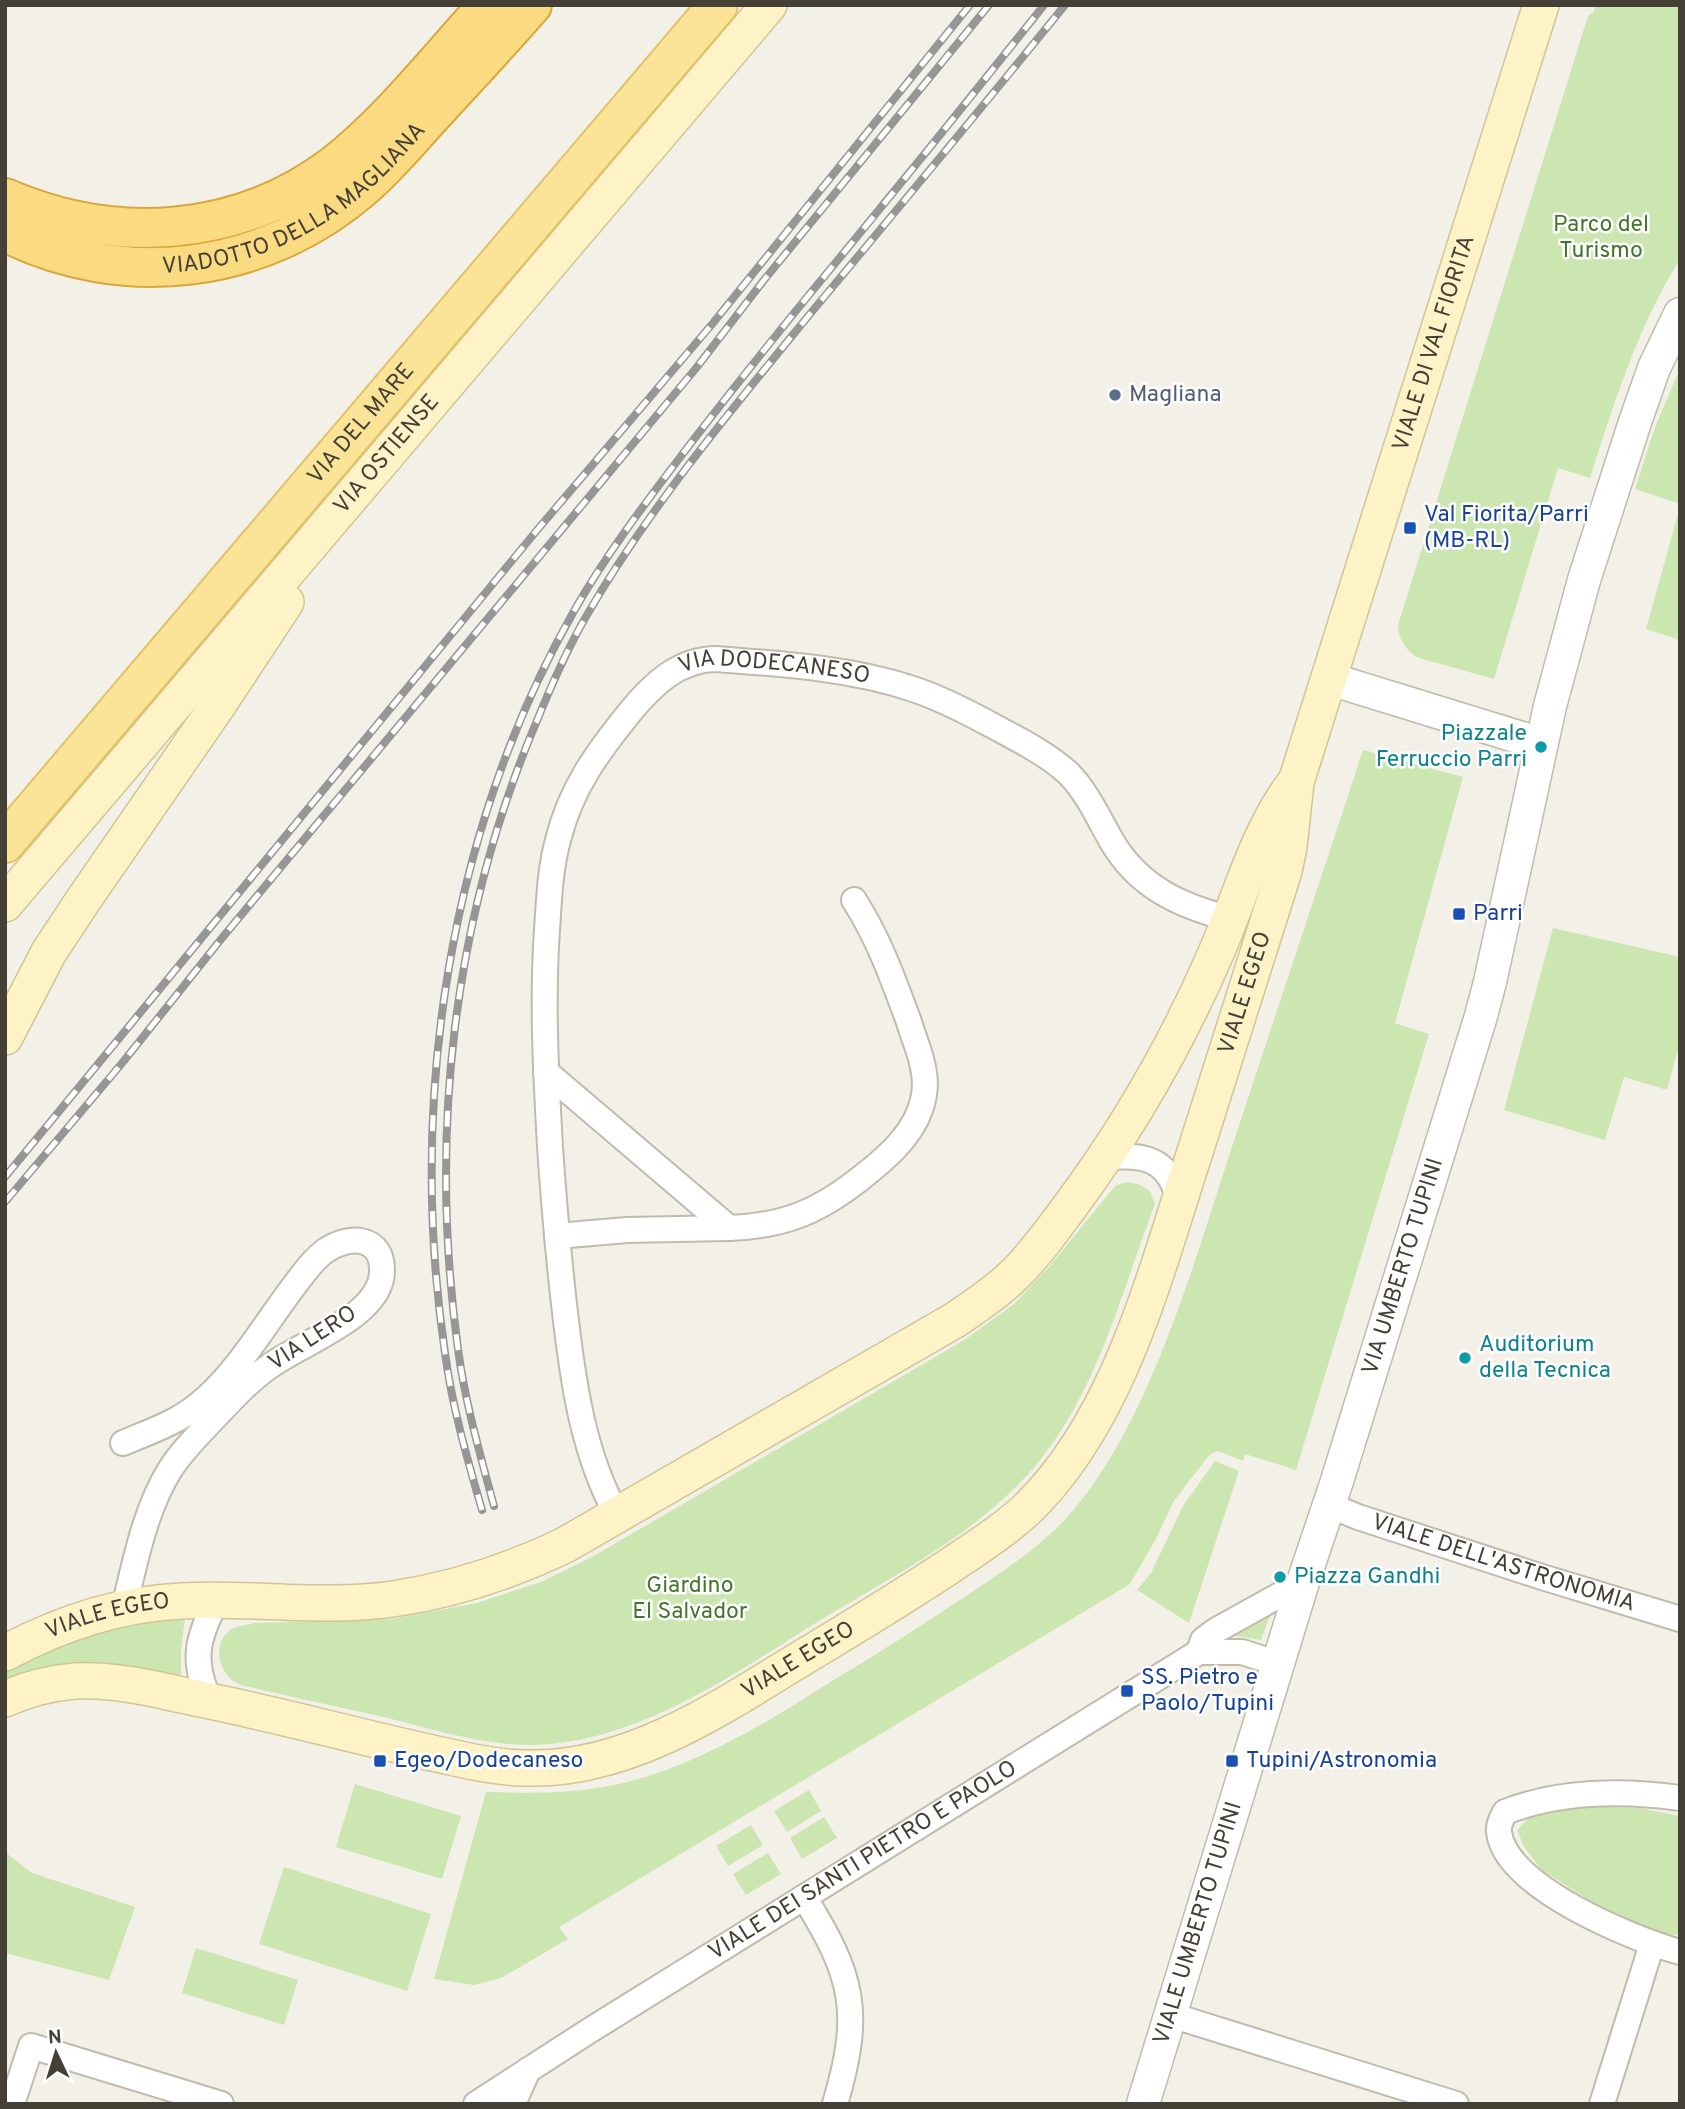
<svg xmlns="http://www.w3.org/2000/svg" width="1685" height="2109" viewBox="0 0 1685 2109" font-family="Overpass,sans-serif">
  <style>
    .green { fill: #cbe6b0 }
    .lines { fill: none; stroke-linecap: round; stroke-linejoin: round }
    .minor-casing { stroke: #c1bbac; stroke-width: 28 }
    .tertiary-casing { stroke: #c1bbac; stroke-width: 35 }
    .secondary-casing { stroke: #d1c598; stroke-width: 38 }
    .primary-casing { stroke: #e0c267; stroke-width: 42 }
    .trunk-casing { stroke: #d9a73b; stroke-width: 42 }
    .minor { stroke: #fff; stroke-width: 24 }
    .tertiary { stroke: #fff; stroke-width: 32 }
    .secondary { stroke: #fdf3c6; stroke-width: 35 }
    .primary { stroke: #fbe497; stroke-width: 38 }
    .trunk { stroke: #fadb81; stroke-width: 38 }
    .rail-casing { stroke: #969696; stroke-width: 8 }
    .rail { stroke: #fff; stroke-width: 5; stroke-dasharray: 16; stroke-linecap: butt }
    .service-dot { fill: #5c6f8a; stroke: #fff; stroke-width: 2.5 }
    .transit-dot { fill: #1a4fb4; stroke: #fff; stroke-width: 2.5 }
    .culture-dot { fill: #0f9aa8; stroke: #fff; stroke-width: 2.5 }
    .labels { text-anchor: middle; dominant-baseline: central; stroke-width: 5; stroke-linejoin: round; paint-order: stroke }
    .street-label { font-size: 23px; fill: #454036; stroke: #fff }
    .park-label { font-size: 23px; fill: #43762b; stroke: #fff }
    .service-label { font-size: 23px; fill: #4e5e75; stroke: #fff; text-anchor: start }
    .transit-label { font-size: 23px; fill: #164399; stroke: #fff; text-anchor: start }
    .culture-label { font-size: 23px; fill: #0d838f; stroke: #fff; text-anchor: start }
  </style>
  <rect width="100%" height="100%" fill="#f3f0e7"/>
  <path class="green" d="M1595,5h85v254c-42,67 -66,144 -90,219l-32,-10 -64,211 -75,-21c-12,-6 -21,-19 -21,-33l190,-609 6,-4z
    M1680,369v135l-45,-15 20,-62z
    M1680,507v133l-34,-11z
    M1363,750l100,27 -68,246 34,11 -133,436 -51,-16 -2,7 -25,-10 -8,3 -37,48 -16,35 -27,47 -571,343 9,12 -67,39 -27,7 -40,-6 52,-187c38,1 75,2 112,-4 88,-14 168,-65 242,-112 41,-24 80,-50 120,-76 39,-26 79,-51 111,-87 78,-90 122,-247 159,-360 44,-134 89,-269 133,-403z
    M1553,928l127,29v85l-13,48 -43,-13 -19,63 -101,-30z
    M1126,1182l12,2 12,7 5,13c-32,84 -54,174 -108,247 -54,73 -138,116 -215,162 -91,55 -186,128 -297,132 -54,1 -104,-17 -156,-29 -46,-10 -92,-20 -138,-31 -21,-7 -32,-42 -9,-56 6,-3 15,-4 22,-6l138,-4 85,-16 64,-21 51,-25 374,-218 48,-35 34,-36 67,-82z
    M1215,1461l24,10 -50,152 -52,-33 14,-17 32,-67z
    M1269,1612l1,3 -9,25 -25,-4 -2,-3z
    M185,1618l-4,31v28l-36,-6 -140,13v-14l37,-20 86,-27z
    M355,1784l106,32 -19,63 -106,-32z
    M809,1790l12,21 -34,21 -13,-21z
    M1587,1806l52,2 41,8v119l-25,-1 -49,-23 -64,-41 -18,-23 -7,-17 13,-13z
    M824,1817l13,21 -35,21 -12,-21z
    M751,1825l12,20 -35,21 -12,-20z
    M5,1852l27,21 103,34 -26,73 -104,-27z
    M768,1853l13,21 -35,21 -13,-21z
    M284,1867l147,47 -24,77 -148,-47z
    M196,1948l102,32 -14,45 -102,-32z"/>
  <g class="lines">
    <defs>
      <g id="minor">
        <path d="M546,1072l183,156 -102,2 -70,6"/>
        <path d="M1104,1158c39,-5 66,0 75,44"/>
        <path d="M729,1228c55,-2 89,-16 132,-50 23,-18 49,-40 59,-68 4,-11 6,-25 4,-37 -2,-17 -10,-34 -15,-51 -16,-43 -30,-83 -55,-122"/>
        <path d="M123,1443c26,-11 53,-20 75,-38 39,-31 68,-83 99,-123 8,-11 17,-23 28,-31 24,-17 58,-15 57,20 0,45 -81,72 -112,95 -19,13 -35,30 -51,47 -16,17 -35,35 -48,55 -26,41 -36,94 -47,140"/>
        <path id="s1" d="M1329,1505l29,12 184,60 138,42"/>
        <path id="s2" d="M617,1515c-33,-60 -43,-127 -51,-194 -7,-58 -12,-116 -16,-174 -4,-73 -8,-144 -3,-217 2,-30 3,-61 11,-90 13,-52 39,-87 72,-128 23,-28 49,-53 87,-53 65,5 131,9 193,29 31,10 59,25 87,40 24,13 50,26 71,45 19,19 30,44 43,67 27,47 69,66 120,79"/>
        <path d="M1199,1652l4,-12 12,-9 88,-49"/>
        <path d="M210,1701c-19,-40 -13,-63 7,-101"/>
        <path d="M1680,1798c-58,-8 -121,-7 -175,14 -3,6 -7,13 -6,20 6,55 134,107 181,120"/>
        <path d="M804,1897c50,80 58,115 31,207"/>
        <path d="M1171,2015l285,89"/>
        <path d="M12,2104l19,-58 190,58"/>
        <path id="s3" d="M476,2104l116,-75 607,-377h43l37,12"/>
        <path d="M513,2104l15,-34"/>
        <path d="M1602,2104l50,-160"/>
      </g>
      <g id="tertiary">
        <path d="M1330,679l211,65"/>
        <path id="s4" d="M1143,2104l160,-522 34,-101 144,-465 9,-34 60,-276 34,-126 51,-158 19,-54 26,-54"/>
      </g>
      <g id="secondary">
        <path id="s5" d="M5,904l764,-899"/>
        <path d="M5,1037l44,-85 35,-53 132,-191 70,-106"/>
        <path id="s6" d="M5,1653c56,-30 113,-49 176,-52 71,-4 142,8 212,-2 60,-9 118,-28 172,-54l390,-225c20,-14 41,-27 59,-45 21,-20 39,-46 57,-70 57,-77 107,-164 145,-252 25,-57 40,-118 77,-168"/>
        <path id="s7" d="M5,1699c22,-10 46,-16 70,-18 42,-2 84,9 125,18 85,17 169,41 255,59 26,6 53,11 80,10 90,0 175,-53 249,-99 59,-36 119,-71 176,-110 23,-15 45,-30 65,-48 94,-89 130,-237 169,-356 30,-94 60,-189 90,-284l5,-24 7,-65 245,-777"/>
      </g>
      <g id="primary">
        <path id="s8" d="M5,843l713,-838"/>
      </g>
      <g id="trunk">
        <path d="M5,198c109,47 232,40 328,-32 56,-43 107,-109 155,-161"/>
        <path id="s9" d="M5,232c119,59 256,43 357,-44 26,-22 47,-48 70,-73 33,-36 67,-72 100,-110"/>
      </g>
    </defs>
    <use href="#minor" class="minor-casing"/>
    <use href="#tertiary" class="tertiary-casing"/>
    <use href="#secondary" class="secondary-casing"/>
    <use href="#primary" class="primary-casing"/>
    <use href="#trunk" class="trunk-casing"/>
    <use href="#minor" class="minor"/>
    <use href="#tertiary" class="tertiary"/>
    <use href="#secondary" class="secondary"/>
    <use href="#primary" class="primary"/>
    <use href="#trunk" class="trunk"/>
    <defs>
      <path id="rail" d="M5,1177l533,-648 175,-206 257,-318
        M5,1202l118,-140 99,-124 475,-571 67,-87 225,-275
        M494,1506c-14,-52 -29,-104 -36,-157 -29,-213 -6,-428 78,-626 15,-37 31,-74 51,-108 61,-106 145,-206 223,-301 85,-102 171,-205 255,-309
        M482,1510c-15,-52 -30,-104 -37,-157 -37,-252 3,-520 129,-742 34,-60 76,-114 117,-168 40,-52 81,-103 122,-153 78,-94 155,-189 231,-285"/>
    </defs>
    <use href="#rail" class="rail-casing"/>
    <use href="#rail" class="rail"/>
  </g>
  <circle class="service-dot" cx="1115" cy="395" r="7"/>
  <g class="transit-dot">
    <rect x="1403" y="521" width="14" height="14" rx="3.5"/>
    <rect x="1452" y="907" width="14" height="14" rx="3.5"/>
    <rect x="1120" y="1684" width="14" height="14" rx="3.5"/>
    <rect x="373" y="1754" width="14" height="14" rx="3.5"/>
    <rect x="1225" y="1754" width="14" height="14" rx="3.5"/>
  </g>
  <g class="culture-dot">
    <circle cx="1541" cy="747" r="7"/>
    <circle cx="1465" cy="1358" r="7"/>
    <circle cx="1280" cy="1577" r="7"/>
  </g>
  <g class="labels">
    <g class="street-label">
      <text stroke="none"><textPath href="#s9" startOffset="315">VIADOTTO DELLA MAGLIANA</textPath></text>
      <text stroke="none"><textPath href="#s7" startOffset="2348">VIALE DI VAL FIORITA</textPath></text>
      <text stroke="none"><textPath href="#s8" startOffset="550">VIA DEL MARE</textPath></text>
      <text stroke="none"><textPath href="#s5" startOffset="590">VIA OSTIENSE</textPath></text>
      <text stroke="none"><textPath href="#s2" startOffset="996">VIA DODECANESO</textPath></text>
      <text stroke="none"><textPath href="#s7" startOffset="1670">VIALE EGEO</textPath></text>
      <text stroke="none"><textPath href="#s4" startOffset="877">VIA UMBERTO TUPINI</textPath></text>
      <text transform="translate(313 1339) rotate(-33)">VIA LERO</text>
      <text stroke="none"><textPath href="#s1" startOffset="184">VIALE DELL'ASTRONOMIA</textPath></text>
      <text stroke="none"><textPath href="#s6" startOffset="110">VIALE EGEO</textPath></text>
      <text stroke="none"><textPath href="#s7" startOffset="830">VIALE EGEO</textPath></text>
      <text stroke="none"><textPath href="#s3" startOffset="457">VIALE DEI SANTI PIETRO E PAOLO</textPath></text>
      <text stroke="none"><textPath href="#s4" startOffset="189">VIALE UMBERTO TUPINI</textPath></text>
    </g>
    <g class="park-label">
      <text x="1601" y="225">Parco del<tspan x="1601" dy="26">Turismo</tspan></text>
      <text x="690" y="1586">Giardino<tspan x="690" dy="26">El Salvador</tspan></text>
    </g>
    <g class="service-label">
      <text x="1129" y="395">Magliana</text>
    </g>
    <g class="transit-label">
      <text x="1424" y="515">Val Fiorita/Parri<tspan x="1424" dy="26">(MB-RL)</tspan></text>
      <text x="1473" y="914">Parri</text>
      <text x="1141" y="1678">SS. Pietro e<tspan x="1141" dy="26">Paolo/Tupini</tspan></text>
      <text x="394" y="1761">Egeo/Dodecaneso</text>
      <text x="1246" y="1761">Tupini/Astronomia</text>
    </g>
    <g class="culture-label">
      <text x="1527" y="734" text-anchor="end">Piazzale<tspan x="1527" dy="26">Ferruccio Parri</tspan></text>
      <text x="1479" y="1345">Auditorium<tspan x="1479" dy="26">della Tecnica</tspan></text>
      <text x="1294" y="1577">Piazza Gandhi</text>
    </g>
  </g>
  <rect width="1685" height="2109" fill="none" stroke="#454036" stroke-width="14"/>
  <g transform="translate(56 2053) rotate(356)" stroke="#ffffff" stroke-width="5" paint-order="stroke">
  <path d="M0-5L12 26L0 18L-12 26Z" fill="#454036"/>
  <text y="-10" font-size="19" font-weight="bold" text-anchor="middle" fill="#454036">N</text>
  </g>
</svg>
